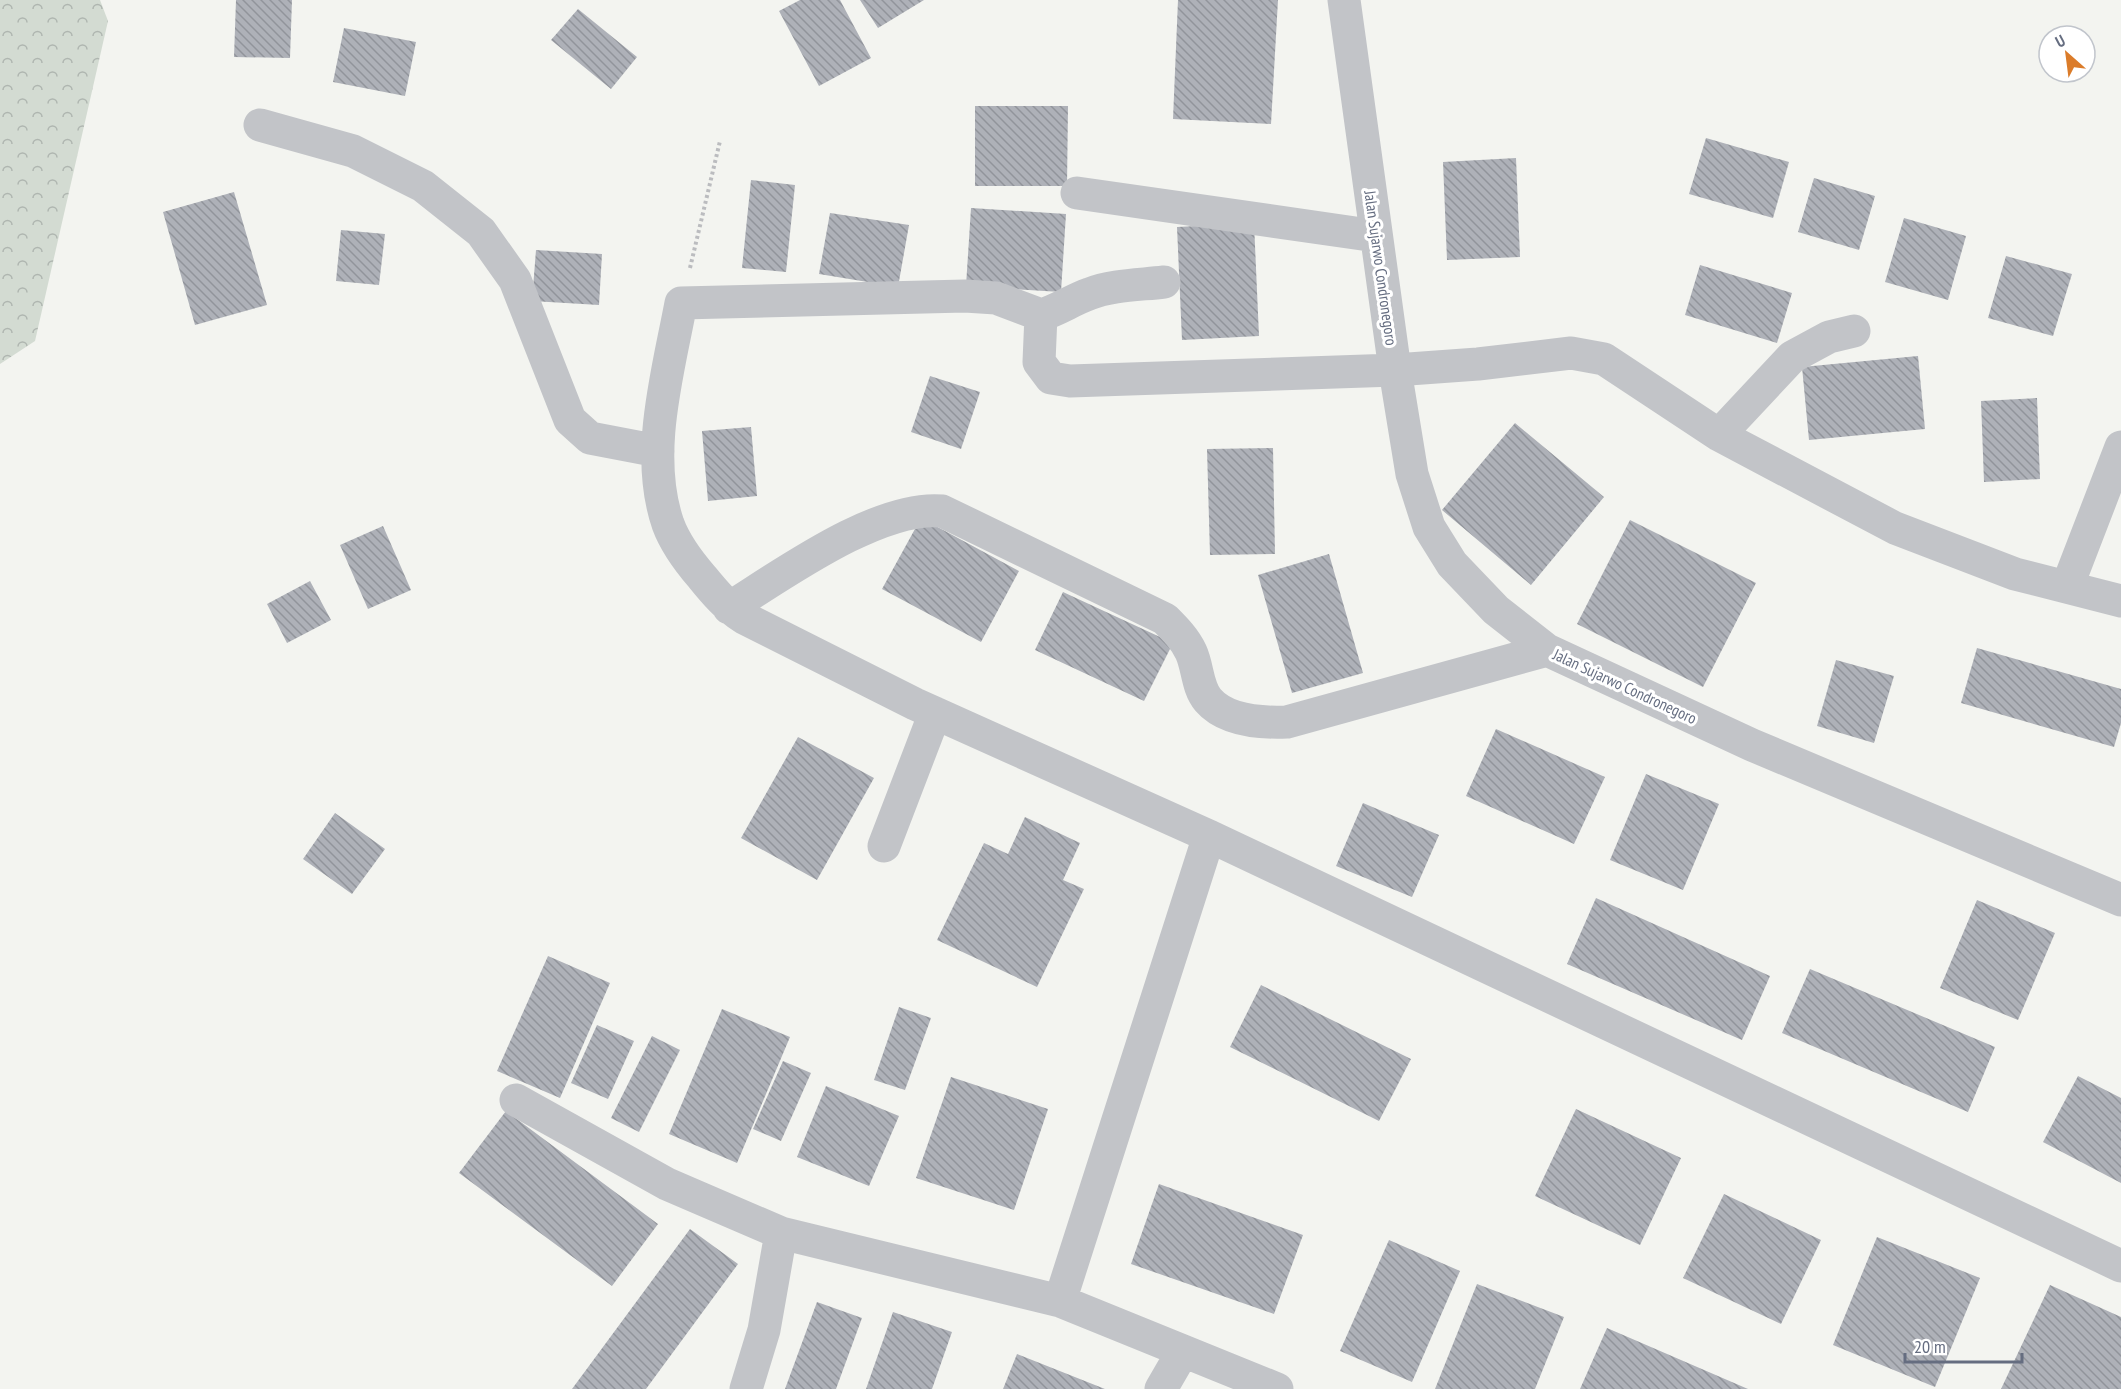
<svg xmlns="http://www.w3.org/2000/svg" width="2121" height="1389" viewBox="0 0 2121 1389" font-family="'PT Sans Narrow',sans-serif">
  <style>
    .forest { fill: url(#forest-crowns) }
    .building { fill: url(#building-back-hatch) }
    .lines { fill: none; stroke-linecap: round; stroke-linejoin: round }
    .path { stroke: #bbbcbf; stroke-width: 4; stroke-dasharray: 3 3; stroke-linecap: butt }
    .minor { stroke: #c2c4c8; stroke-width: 33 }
    .labels { text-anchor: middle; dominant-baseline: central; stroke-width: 6; stroke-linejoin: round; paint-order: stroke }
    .street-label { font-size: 16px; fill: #656d80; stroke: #fff }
  </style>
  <defs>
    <pattern id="forest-crowns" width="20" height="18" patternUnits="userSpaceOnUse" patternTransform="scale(1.5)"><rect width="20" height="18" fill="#d3dbd2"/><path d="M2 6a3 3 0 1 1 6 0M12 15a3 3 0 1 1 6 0" fill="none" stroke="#afb6b0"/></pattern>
    <pattern id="building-back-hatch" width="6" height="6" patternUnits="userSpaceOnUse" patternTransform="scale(1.5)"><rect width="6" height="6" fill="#aeb1b8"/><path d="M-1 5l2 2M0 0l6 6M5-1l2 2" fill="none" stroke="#91949b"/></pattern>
  </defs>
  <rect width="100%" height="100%" fill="#f3f4f0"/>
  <path class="forest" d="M0,0h100l8,21 -73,320 -35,23z"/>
  <path class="building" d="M236,0h56l-2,58 -56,-1z
    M800,0h40l31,58 -52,28 -40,-75z
    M860,0h64l-46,28z
    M1178,0h100l-7,124 -98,-5z
    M578,9l59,48 -26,32 -60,-49z
    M344,28l72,14 -11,54 -72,-14z
    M975,106h93l-1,80h-92z
    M1706,138l83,24 -16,56 -84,-24z
    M1516,158l4,99 -73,3 -4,-98z
    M1814,178l61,18 -16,54 -61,-18z
    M751,180l44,5 -9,87 -44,-4z
    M234,192l33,113 -72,20 -32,-113z
    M971,208l95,6 -5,78 -95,-6z
    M830,213l79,12 -11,62 -79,-13z
    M1904,218l62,18 -18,64 -63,-18z
    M1254,223l5,113 -77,4 -5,-113z
    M341,230l44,4 -6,51 -43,-4z
    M536,250l66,4 -3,51 -67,-4z
    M2006,256l66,18 -19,62 -65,-18z
    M1700,265l92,28 -15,50 -92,-28z
    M1918,356l7,73 -116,11 -7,-73z
    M930,376l50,16 -19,57 -50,-17z
    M2037,398l3,81 -56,3 -3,-81z
    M1515,423l89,74 -73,88 -89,-75z
    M751,427l6,69 -49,5 -6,-70z
    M1273,448l2,106 -65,1 -3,-106z
    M921,518l98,53 -38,71 -99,-53z
    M1630,520l126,63 -53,104 -126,-63z
    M383,526l28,64 -43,19 -28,-64z
    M1329,554l34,119 -71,20 -34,-118z
    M310,581l21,39 -44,23 -20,-39z
    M1063,592l110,51 -29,58 -109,-51z
    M1977,648l144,41v34l-7,24 -153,-44z
    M1836,660l58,16 -20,67 -57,-17z
    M1496,729l109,48 -31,67 -108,-48z
    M798,737l76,41 -57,102 -76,-42z
    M1646,774l73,30 -36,86 -73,-30z
    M1363,803l76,32 -27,62 -76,-31z
    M335,813l50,36 -33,45 -49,-35z
    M1025,817l55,26 -17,37 21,9 -47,98 -100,-47 47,-97 24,11z
    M1596,898l174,78 -28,64 -175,-76z
    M1977,900l78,33 -37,87 -78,-32z
    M548,956l62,27 -50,115 -63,-27z
    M1810,969l185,78 -27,65 -186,-79z
    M1261,985l150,74 -32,62 -149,-74z
    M899,1007l32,11 -26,72 -31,-10z
    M722,1009l68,28 -53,126 -68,-29z
    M597,1025l37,16 -26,58 -37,-16z
    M652,1036l28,14 -41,82 -28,-14z
    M783,1061l28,12 -30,68 -28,-12z
    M2078,1076l43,22v85l-78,-41z
    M951,1077l97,32 -34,101 -98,-32z
    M826,1086l73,30 -30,70 -72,-29z
    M1576,1109l105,49 -41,87 -105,-49z
    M506,1111l152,113 -46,62 -153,-113z
    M1159,1184l144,51 -29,79 -143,-50z
    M1724,1194l97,46 -40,84 -98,-46z
    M690,1229l48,35 -92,125h-74z
    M1877,1237l103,41 -45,109 -102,-42z
    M1389,1240l71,31 -48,111 -72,-31z
    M1477,1284l87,33 -29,72h-100z
    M2050,1285l71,32v72h-120z
    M817,1302l45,16 -26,71h-51z
    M893,1312l59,20 -20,57h-66z
    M1607,1328l141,61h-168z
    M1017,1354l88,35h-102z"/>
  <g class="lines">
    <path class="path" d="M690,268l30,-127"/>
    <path class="minor" d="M1344,0l51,370 17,104 17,53 23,37 44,46 51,40 205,95 369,155
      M260,125l93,26 70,35 58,46 34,48 55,140 20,18 68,13
      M1077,193l299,43
      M1041,315c17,-5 31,-15 48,-21 23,-9 50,-9 75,-12
      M1719,435l73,-78 37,-20 25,-6
      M2067,587l54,-140
      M2121,601l-106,-27 -120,-46 -176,-93 -115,-76 -33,-6 -93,11 -83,6 -325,11 -19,-3 -12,-16 2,-47 -45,-17 -31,-2 -284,7c-13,70 -37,151 -13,221 7,19 21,38 34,53 13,16 25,30 42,41l171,86 294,132 912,430
      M729,608c53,-33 149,-103 213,-97l223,108c10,10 20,20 26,33 7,15 6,35 17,48 18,21 54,23 79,22l260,-72
      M884,846l51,-133
      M516,1100l151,84 114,49 279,68 217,88
      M1060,1301l149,-465
      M746,1389l18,-59 17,-97
      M1161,1389l22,-38"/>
  </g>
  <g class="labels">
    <g class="street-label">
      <text transform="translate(1381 268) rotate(82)">Jalan Sujarwo Condronegoro</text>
      <text transform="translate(1625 686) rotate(25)">Jalan Sujarwo Condronegoro</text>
    </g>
  </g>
  <g transform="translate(2067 54) rotate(332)"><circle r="28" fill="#ffffff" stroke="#c1c5cc" stroke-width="1.5"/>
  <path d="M0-4.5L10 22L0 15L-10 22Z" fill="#db7c2a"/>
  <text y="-9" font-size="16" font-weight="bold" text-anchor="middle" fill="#656d80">U</text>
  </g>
  <path d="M1905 1353v9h117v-9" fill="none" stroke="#656d80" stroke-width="3"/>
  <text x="1914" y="1353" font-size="18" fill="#656d80" stroke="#ffffff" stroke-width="4.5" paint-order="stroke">20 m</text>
</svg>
